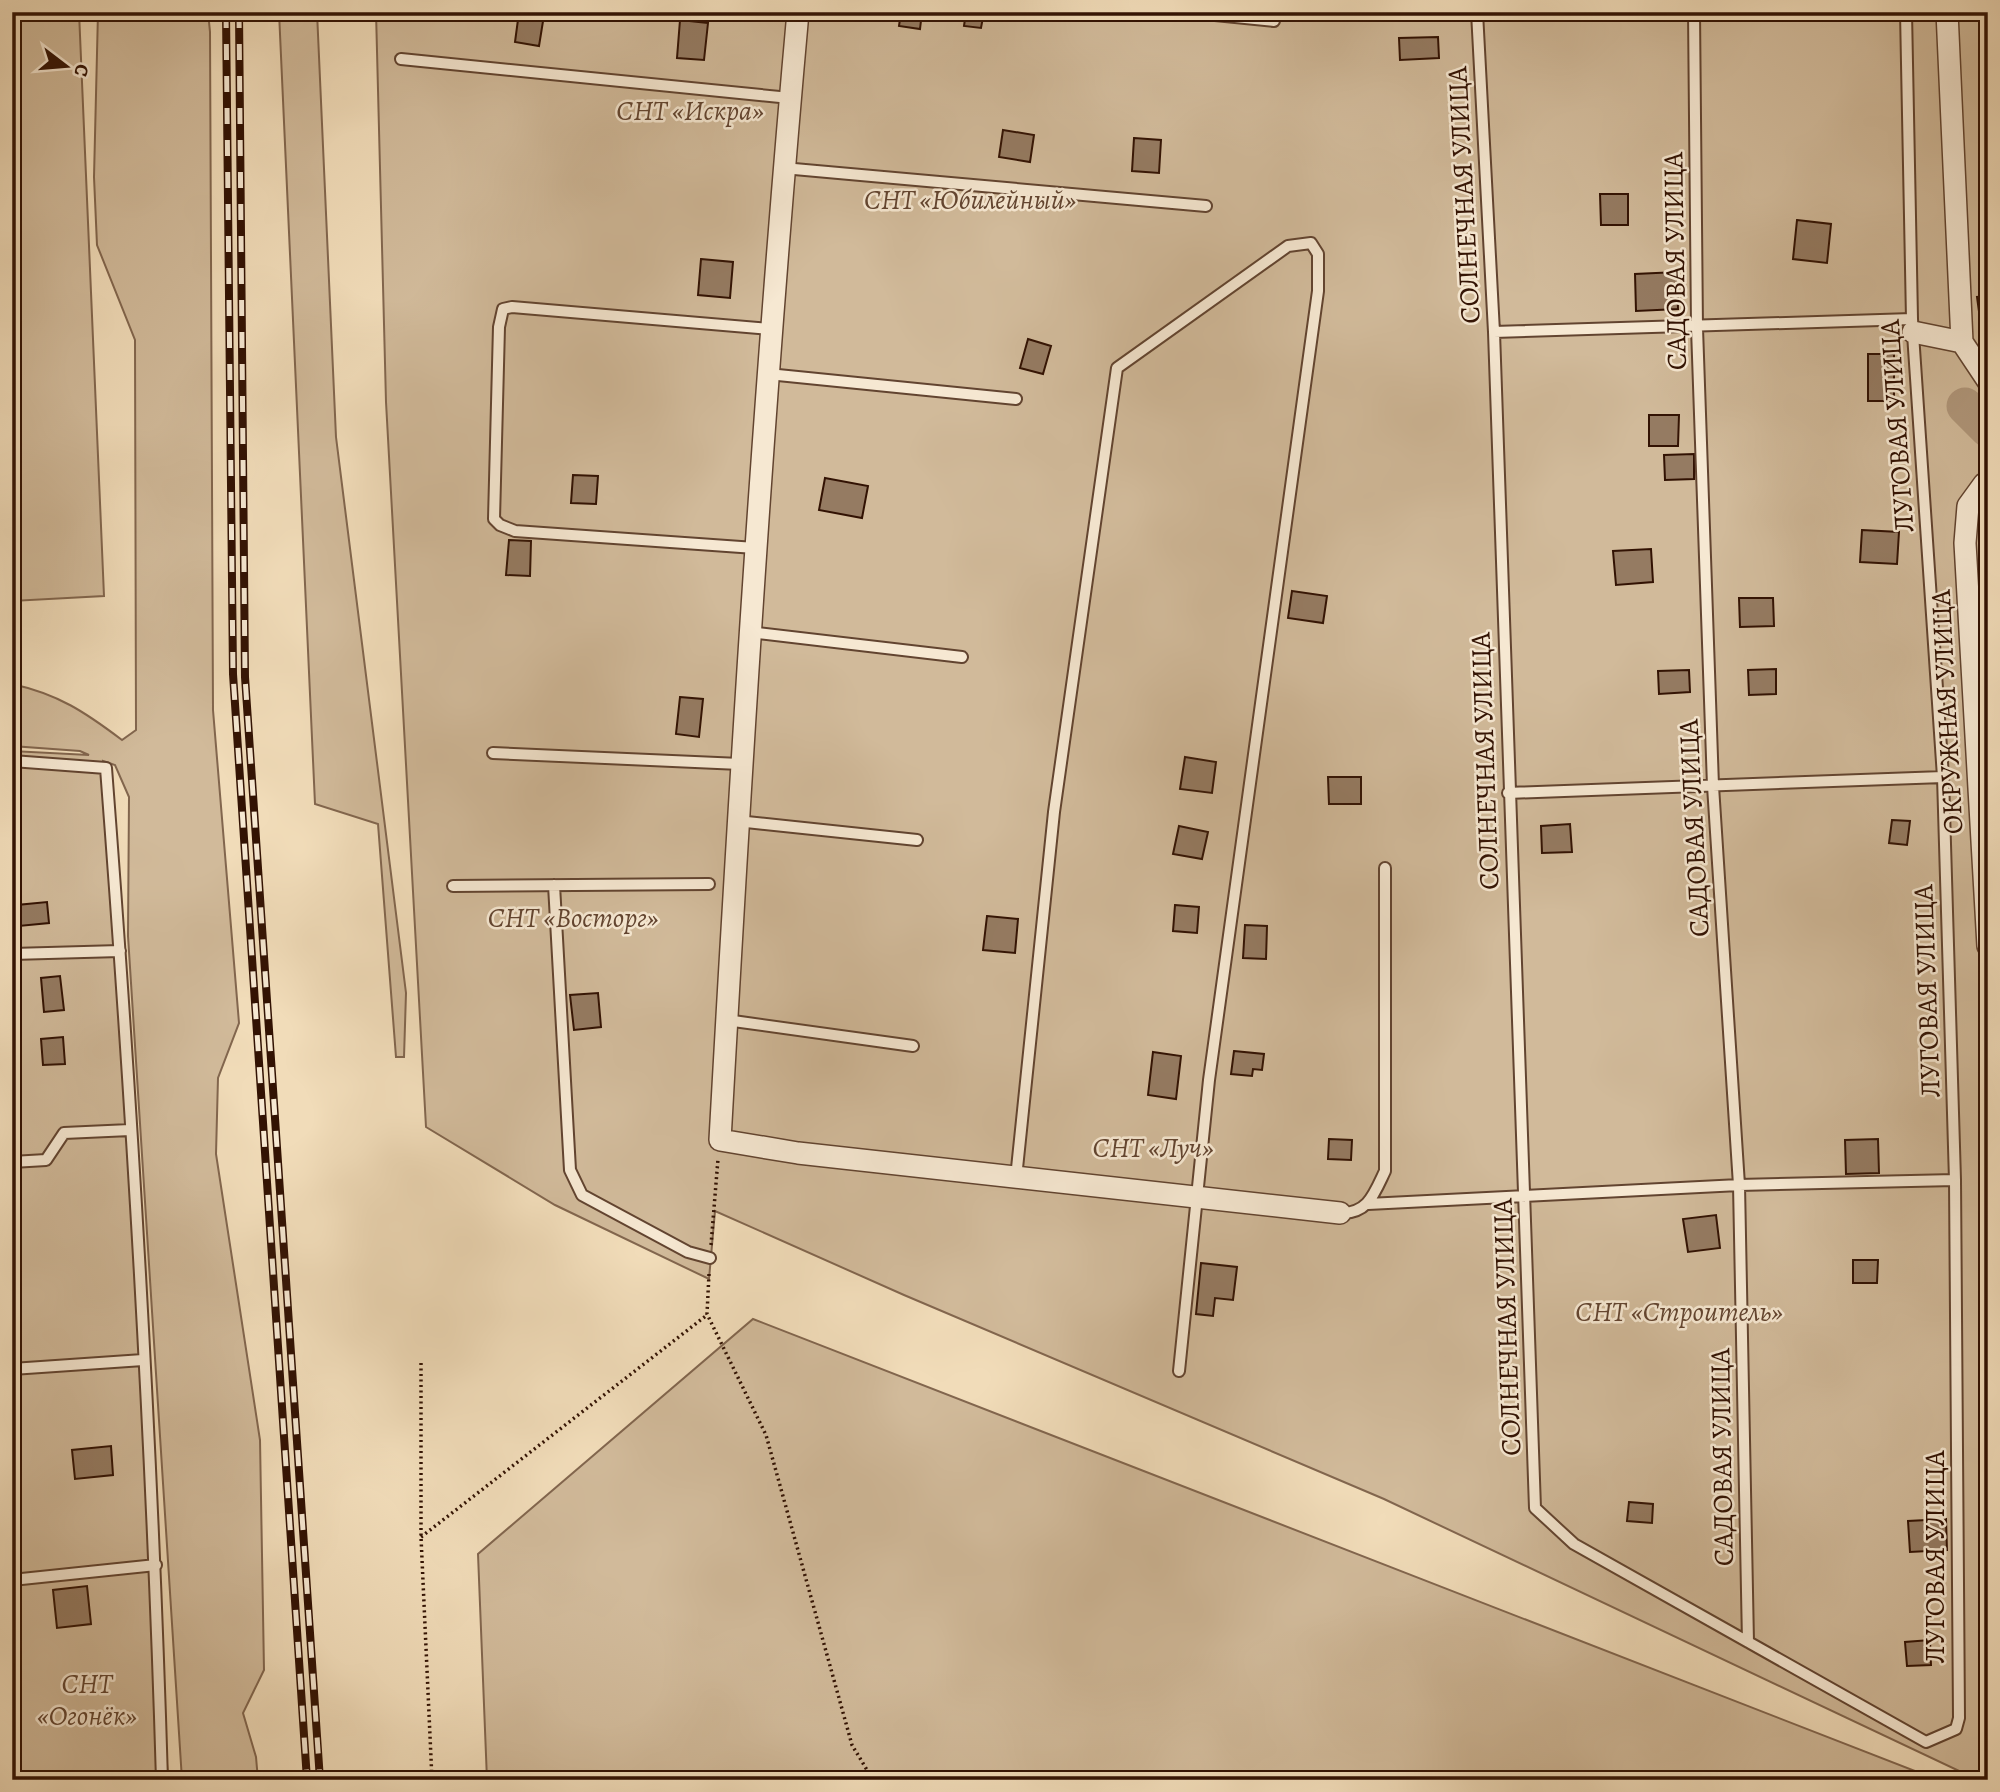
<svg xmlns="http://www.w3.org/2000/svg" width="2000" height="1792" viewBox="0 0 2000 1792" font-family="Alegreya,serif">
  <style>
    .green { fill: #d1ba9a; stroke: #82664e; stroke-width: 2 }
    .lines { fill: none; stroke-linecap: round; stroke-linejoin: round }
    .river { stroke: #b0977b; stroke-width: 37 }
    .building { fill: #957b62; stroke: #321203; stroke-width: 2 }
    .service-casing { stroke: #624430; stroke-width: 14 }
    .minor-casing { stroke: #624430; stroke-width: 24 }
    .path { stroke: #321203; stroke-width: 3.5; stroke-dasharray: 2 3.5; stroke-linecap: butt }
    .service { stroke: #f6e8d2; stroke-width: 10 }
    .minor { stroke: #f6e8d2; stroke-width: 21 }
    .rail-casing { stroke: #321203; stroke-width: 8 }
    .rail { stroke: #f6e8d2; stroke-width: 5; stroke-dasharray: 16; stroke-linecap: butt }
    .labels { text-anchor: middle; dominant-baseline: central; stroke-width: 5; stroke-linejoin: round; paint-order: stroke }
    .park-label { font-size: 28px; font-style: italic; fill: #624430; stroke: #f6e8d2 }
    .street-label { font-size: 28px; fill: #321203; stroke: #f6e8d2 }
  </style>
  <rect width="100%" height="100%" fill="#f1dcb9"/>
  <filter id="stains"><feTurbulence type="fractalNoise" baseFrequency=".00286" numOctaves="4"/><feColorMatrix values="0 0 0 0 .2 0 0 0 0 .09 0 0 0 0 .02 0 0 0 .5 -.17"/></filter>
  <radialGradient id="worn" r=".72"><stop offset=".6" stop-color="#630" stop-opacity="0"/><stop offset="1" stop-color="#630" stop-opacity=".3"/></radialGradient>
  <path class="green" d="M12,12h67l25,584 -92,5z
    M98,12h110l2,20 3,678 26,313 -21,55 -2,76 44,286 4,230 -21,43 13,44 2,23h-76l-54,-844 1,-139 -14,-32 -12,-4 65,1019h-156v-1029l77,4 -9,-4 -68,-5v-62c46,10 73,28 110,56l14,-10 -1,-390 -38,-95 -3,-68z
    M279,12h38l19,425 70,556 -2,64h-8l-18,-233 -63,-20z
    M376,12h1612v1768l-12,-1 -592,-280 -480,-204 -189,-84 -6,68 -154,-74 -129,-78 -40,-725z
    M753,1319l1185,461h1h-1452l-9,-226z"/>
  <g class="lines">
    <path class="river" d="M1965,406l23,23"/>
  </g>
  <path class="building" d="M519,12l25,3 -5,31 -24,-4z
    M901,12h21l-2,17 -21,-3z
    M966,12h18l-3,16 -17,-2z
    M680,20l28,3 -4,37 -27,-2z
    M1438,37l1,21 -39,2 -1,-22z
    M1003,130l31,5 -4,27 -31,-5z
    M1134,138l27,2 -2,33 -27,-2z
    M1600,194h28v31h-27z
    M1797,220l34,4 -4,39 -34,-4z
    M701,259l32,3 -3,36 -32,-3z
    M1677,272l1,37 -42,2 -1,-37z
    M1988,296v22l-8,1 -3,-22z
    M1028,339l23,7 -8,28 -23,-6z
    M1868,354h26v47h-26z
    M1649,415h30l-1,31h-29z
    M1694,454v25l-29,1 -1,-25z
    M573,475l25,1 -2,28 -25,-1z
    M825,478l43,8 -6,32 -43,-8z
    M1862,530l37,2 -2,32 -37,-2z
    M509,540l22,1 -1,35 -24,-1z
    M1651,549l2,33 -37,3 -3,-34z
    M1292,591l35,5 -4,27 -35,-5z
    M1739,598h34l1,28 -34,1z
    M1776,669v25l-27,1 -1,-25z
    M1689,670l1,22 -31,2 -1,-23z
    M680,697l23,2 -4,38 -23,-3z
    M1185,757l31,5 -4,31 -32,-4z
    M1328,777h33v27h-32z
    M1892,820l18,1 -3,24 -18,-2z
    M1570,824l2,28 -30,1 -1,-27z
    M1179,826l29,6 -6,27 -29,-5z
    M47,902l2,21 -30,3 -2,-21z
    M1175,905l24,2 -2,26 -24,-2z
    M987,916l31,3 -3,34 -32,-3z
    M1245,925l22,1 -1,33 -23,-1z
    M60,976l4,34 -20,2 -3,-34z
    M598,993l3,34 -27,3 -4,-35z
    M63,1037l2,27 -22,1 -2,-26z
    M1234,1051l30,3 -2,16 -9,-1 -1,7 -21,-2z
    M1153,1052l28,4 -5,43 -28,-4z
    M1329,1139l23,1 -1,20 -23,-1z
    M1878,1139l1,34 -33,1 -1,-34z
    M1716,1215l4,33 -32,4 -5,-33z
    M1853,1260h25l-1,23h-24z
    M1201,1263l36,4 -4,33 -18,-2 -2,18 -17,-2z
    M111,1446l2,29 -38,4 -3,-29z
    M1629,1502l24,2 -1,19 -25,-2z
    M1946,1519l1,31 -37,2 -2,-31z
    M87,1586l4,38 -34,4 -4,-38z
    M1930,1640l1,25 -24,1 -2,-24z"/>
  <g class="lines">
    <defs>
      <path id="service" d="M1185,12l89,9v-9
        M1477,12l17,320 41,1176 39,36 352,198 30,-13 3,-11 -4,-538 -12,-403 -31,-458 -6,-307
        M1694,12l3,316 16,458 26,399 9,457
        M401,59l389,39
        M783,168l423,38
        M1494,332l418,-13
        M768,374l248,25
        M755,548l-240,-17 -15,-6 -6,-6 5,-192 4,-18 9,-2 259,22
        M749,632l213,25
        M493,753l247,11
        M12,761l94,7c26,337 46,674 56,1012
        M1508,793l435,-16
        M737,821l180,19
        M554,885l16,285 12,25 106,57 22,6
        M453,886l256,-2
        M12,954l108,-3
        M726,1020l187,26
        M12,1162l34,-2 18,-27 66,-3
        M1016,1178l38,-366 63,-444 171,-122 23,-3 7,11v37l-109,789 -30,291
        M1368,1204l371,-19 216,-5
        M1340,1213c28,1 34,-19 45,-42v-303
        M12,1369l131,-9
        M12,1580l144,-15"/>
      <path id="minor" d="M798,12c-34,376 -57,752 -78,1128l78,13 542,60
        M1947,12l15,330 26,39
        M1913,332l49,10
        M1988,485l-4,-1 -16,22 -3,37 23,403"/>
    </defs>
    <use href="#service" class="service-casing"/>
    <use href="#minor" class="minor-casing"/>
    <path class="path" d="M711,1245l7,-86
      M709,1274l-2,40 59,121 86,310 21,35
      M421,1363v174l11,243
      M421,1537l286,-222"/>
    <use href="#service" class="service"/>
    <use href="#minor" class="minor"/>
    <defs>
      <path id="rail" d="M226,12l7,662 74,1106
        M239,12l6,665 75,1103"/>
    </defs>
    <use href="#rail" class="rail-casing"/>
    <use href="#rail" class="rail"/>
  </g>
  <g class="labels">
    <g class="park-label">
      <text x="690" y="111">СНТ «Искра»</text>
      <text x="970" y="200">СНТ «Юбилейный»</text>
      <text x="573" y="918">СНТ «Восторг»</text>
      <text x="1153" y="1148">СНТ «Луч»</text>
      <text x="1679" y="1312">СНТ «Строитель»</text>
      <text x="87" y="1684">СНТ<tspan x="87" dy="32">«Огонёк»</tspan></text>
    </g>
    <g class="street-label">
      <text transform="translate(1464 195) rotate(-93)">СОЛНЕЧНАЯ УЛИЦА</text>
      <text transform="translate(1675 261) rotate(-91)">САДОВАЯ УЛИЦА</text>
      <text transform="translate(1897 426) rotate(-94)">ЛУГОВАЯ УЛИЦА</text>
      <text transform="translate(1947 712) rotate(-93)">ОКРУЖНАЯ УЛИЦА</text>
      <text transform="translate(1485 761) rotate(-92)">СОЛНЕЧНАЯ УЛИЦА</text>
      <text transform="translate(1694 828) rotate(-93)">САДОВАЯ УЛИЦА</text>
      <text transform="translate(1927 991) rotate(-92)">ЛУГОВАЯ УЛИЦА</text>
      <text transform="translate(1507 1327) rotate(-92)">СОЛНЕЧНАЯ УЛИЦА</text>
      <text transform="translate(1722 1457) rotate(-91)">САДОВАЯ УЛИЦА</text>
      <text transform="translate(1935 1557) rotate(-90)">ЛУГОВАЯ УЛИЦА</text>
    </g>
  </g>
  <rect width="2000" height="1792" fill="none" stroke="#f1dcb9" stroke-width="42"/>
  <rect x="14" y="14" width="1972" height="1764" fill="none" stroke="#321203" stroke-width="3.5"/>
  <rect x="21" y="21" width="1958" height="1750" fill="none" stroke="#321203" stroke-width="2"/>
  <g transform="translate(66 66) rotate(106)" stroke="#f6e8d2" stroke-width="5" paint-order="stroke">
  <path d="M0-5L12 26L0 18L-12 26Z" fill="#321203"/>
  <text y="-10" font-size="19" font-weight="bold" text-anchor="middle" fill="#321203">С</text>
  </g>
  <rect width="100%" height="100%" filter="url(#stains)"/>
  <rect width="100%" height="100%" fill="url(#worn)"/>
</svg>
